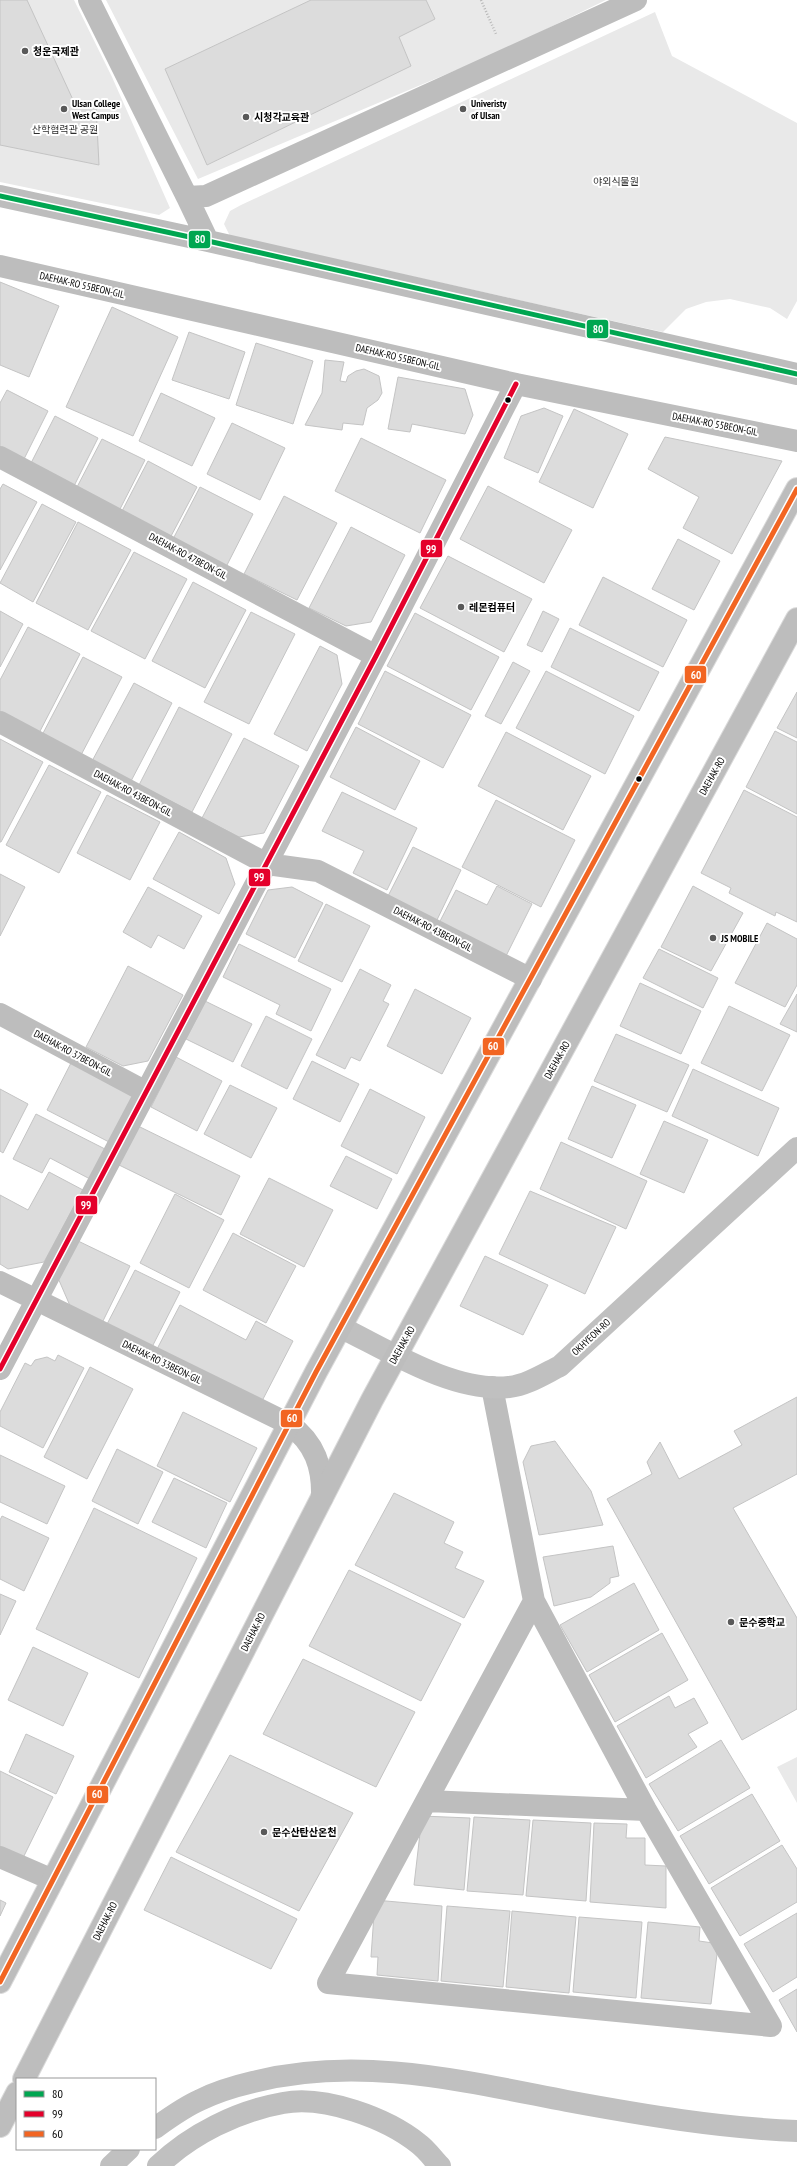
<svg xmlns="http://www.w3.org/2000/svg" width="797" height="2166" viewBox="0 0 797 2166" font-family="'PT Sans Narrow','Noto Sans KR',sans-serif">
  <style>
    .green { fill: #e9e9e9 }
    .building { fill: #dcdcdc; stroke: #c4c4c4 }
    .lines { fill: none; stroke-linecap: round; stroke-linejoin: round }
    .primary-casing { stroke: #dbdbdb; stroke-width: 24 }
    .path { stroke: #b8b8b8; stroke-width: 2.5; stroke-dasharray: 1 2; stroke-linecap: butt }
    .street { stroke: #bdbdbd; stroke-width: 22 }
    .secondary { stroke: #c0c0c0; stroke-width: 22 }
    .primary { stroke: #bdbdbd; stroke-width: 22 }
    .bus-1-casing { stroke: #fff; stroke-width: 8 }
    .bus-2-casing { stroke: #fff; stroke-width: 8 }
    .bus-3-casing { stroke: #fff; stroke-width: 8 }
    .bus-1 { stroke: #00a651; stroke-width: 5 }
    .bus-2 { stroke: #e4002b; stroke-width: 5 }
    .bus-3 { stroke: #f26522; stroke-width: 5 }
    .poi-dot { fill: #595959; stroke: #fff; stroke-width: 1.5 }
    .bus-dot { fill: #000; stroke: #fff; stroke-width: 1.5 }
    .labels { text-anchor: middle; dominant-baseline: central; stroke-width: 4; stroke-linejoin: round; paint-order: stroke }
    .poi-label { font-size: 10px; font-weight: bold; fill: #000; stroke: #fff; text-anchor: start }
    .park-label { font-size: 10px; fill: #2e2e2e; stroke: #fff }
    .street-label { font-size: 10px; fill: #000; stroke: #fff }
    .line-badge { stroke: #fff; stroke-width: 1.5 }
    .badge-label { font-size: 11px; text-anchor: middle; font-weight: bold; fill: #fff }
  </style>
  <rect width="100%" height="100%" fill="#fff"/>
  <path class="green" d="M0,0h74l38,77 58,131 -11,7 -159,-33z
    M106,0h500l-107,52 -301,127z
    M655,12l17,44 125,67v178l-10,18 -17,-11 -40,-9 -24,3 -20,7 -23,23 -433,-96 -6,-12 6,-13 11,-6z
    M797,1757v46l-20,-36z"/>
  <path class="building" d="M0,0h27l47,102 22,4 3,59 -99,-20z
    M311,0h115l9,19 -36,18 12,29 -204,99 -42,-96z
    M0,282l59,24 -30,71 -29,-12z
    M112,307l66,30 -45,99 -67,-29z
    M189,332l56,20 -16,47 -57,-19z
    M256,343l57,18 -20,63 -57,-19z
    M325,360l19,2 -4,19 6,1 2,-6 8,-5 8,-2 15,7 3,17 -4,7 -11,8 -4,17 -20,-2 -1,7 -37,-5 17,-32z
    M398,377l67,12 8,26 -8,19 -53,-10 -2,8 -22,-3z
    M7,390l41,21 -25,50 -23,-11v-47z
    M161,393l54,25 -23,48 -53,-25z
    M544,408l19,8 -25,57 -34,-15 17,-42z
    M574,409l54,25 -35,74 -54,-26z
    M55,416l43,22 -25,50 -44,-21z
    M232,423l53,25 -25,52 -53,-26z
    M665,437l117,24 -50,93 -49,-26 16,-31 -51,-28z
    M361,438l85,42 -26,53 -85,-42z
    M102,439l43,21 -26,51 -43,-22z
    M148,461l49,26 -27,51 -49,-25z
    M3,484l34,18 -37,68v-81z
    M488,486l84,44 -28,53 -84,-44z
    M200,487l53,27 -27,53 -53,-28z
    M284,496l53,27 -40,77 -53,-26z
    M42,504l34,18 -43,80 -33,-19z
    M78,522l53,28 -43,80 -52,-27z
    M351,527l54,28 -34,67 -25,4 -37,-18z
    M678,539l42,22 -26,49 -42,-21z
    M134,552l53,27 -42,80 -54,-28z
    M448,556l84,43 -28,53 -84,-44z
    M603,577l84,43 -24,47 -84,-42z
    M193,582l53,28 -41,78 -53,-27z
    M0,611l23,13 -23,43z
    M543,611l16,8 -17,33 -15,-7z
    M251,612l44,22 -46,90 -45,-22z
    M415,613l84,44 -28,53 -84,-44z
    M28,627l52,27 -42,81 -38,-20v-35z
    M570,628l89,44 -20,39 -88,-44z
    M320,646l17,9 5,29 -35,67 -33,-17z
    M83,657l39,20 -42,80 -39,-20z
    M513,662l17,9 -29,53 -16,-8z
    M385,671l86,44 -28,53 -85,-44z
    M546,671l88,45 -29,58 -89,-46z
    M134,683l38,20 -42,80 -39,-20z
    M797,692v46l-20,-10z
    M179,707l53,27 -40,78 -53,-27z
    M356,727l64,34 -25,49 -65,-33z
    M775,731l22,11v72l-51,-27z
    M506,732l85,44 -28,54 -85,-44z
    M244,738l55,28 -35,67 -25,4 -37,-19z
    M0,739l43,23 -42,80h-1z
    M49,765l52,27 -42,81 -53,-28z
    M744,790l53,27v105l-21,-10 -1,4 -46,-23 2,-5 -30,-15z
    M342,792l75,36 -30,62 -34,-17 11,-22 -42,-20z
    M107,795l53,27 -30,58 -53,-27z
    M496,800l79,40 -34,67 -79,-40z
    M179,832l47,26 9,26 -16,30 -66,-35z
    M413,847l48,23 -26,54 -49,-24z
    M0,874l25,13 -25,49z
    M497,886l35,18 -28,56 -67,-33 19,-37 31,15z
    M693,886l50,27 -32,58 -50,-24z
    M148,887l54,29 -18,33 -26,-14 -7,13 -28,-16z
    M292,887l31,16 -28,55 -49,-24 22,-44z
    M326,904l44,22 -28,56 -44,-21z
    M767,923l30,16v46l-12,22 -50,-24z
    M239,944l92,45 -20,42 -35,-17 4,-9 -57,-28z
    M659,949l59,29 -15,30 -60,-30z
    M128,966l55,29 -35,66 -25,5 -37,-19z
    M360,969l31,16 -8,16 6,3 -29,57 -9,-4 -6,12 -29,-14z
    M640,983l61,28 -20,43 -61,-28z
    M415,989l56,29 -29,56 -55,-28z
    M797,994v38l-17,-8z
    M205,1001l47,23 -19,38 -47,-23z
    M729,1006l61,29 -28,56 -61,-28z
    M266,1016l46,23 -25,50 -46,-23z
    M616,1034l73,31 -22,47 -73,-31z
    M176,1057l46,24 -25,50 -46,-24z
    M72,1061l64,33 -25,49 -64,-33z
    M312,1061l47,23 -19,38 -47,-23z
    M693,1069l86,39 -21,48 -86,-40z
    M230,1085l47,23 -26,50 -47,-24z
    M592,1086l44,19 -24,53 -44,-19z
    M0,1089l28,15 -25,49 -3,-2z
    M370,1089l55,28 -28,57 -56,-28z
    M36,1114l69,35 -15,30 -40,-21 -8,15 -29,-14z
    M664,1121l44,19 -24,53 -44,-19z
    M138,1126l102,50 -19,39 -102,-50z
    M561,1142l86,39 -21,48 -86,-40z
    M346,1156l46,23 -15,30 -47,-23z
    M49,1172l34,18 -39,72 -36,7 -8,-5v-69l28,15z
    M269,1178l64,32 -29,57 -64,-33z
    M530,1191l86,36 -31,67 -86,-40z
    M175,1194l49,26 -35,68 -49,-25z
    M233,1233l63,33 -30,57 -63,-33z
    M76,1240l54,26 -28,57 -31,-15 -13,-30z
    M485,1256l63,29 -25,50 -63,-29z
    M135,1270l45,22 -30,59 -45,-23z
    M180,1305l66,35 10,-19 37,20 -32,62 -104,-54z
    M58,1355l26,13 -41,80 -43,-22v-14l25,-49 6,3 4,-6 12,-3 8,4z
    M90,1367l43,22 -46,90 -43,-22z
    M797,1397v77l-64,34 64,110v91l-55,31 -135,-241 45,-25 -5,-12 13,-20 19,37 63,-34 -8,-14z
    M183,1412l74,36 -27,54 -73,-36z
    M555,1441l36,50 12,34 -64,10 -16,-73 8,-16z
    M117,1449l46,23 -25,52 -46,-23z
    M0,1455l65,31 -18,38 -47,-22z
    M174,1478l53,25 -21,45 -54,-26z
    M394,1493l60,29 -10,21 19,9 -8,16 29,13 -20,37 -109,-53z
    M94,1508l103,50 -58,120 -103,-49z
    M2,1516l47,22 -25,53 -24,-12v-59z
    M613,1546l6,30 -9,2v5l-19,14 -37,9 -11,-49z
    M349,1570l112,54 -40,77 -112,-55z
    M634,1583l25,47 -72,42 -27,-47z
    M0,1594l16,7 -16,34z
    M662,1633l26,47 -73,42 -26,-47z
    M33,1647l55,26 -25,53 -55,-26z
    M303,1659l112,53 -39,75 -113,-53z
    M669,1696l6,12 19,-10 14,25 -20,11 9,13 -51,31 -29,-52z
    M26,1734l48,22 -18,38 -47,-22z
    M721,1740l29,48 -72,43 -29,-47z
    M230,1755l123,58 -54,98 -123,-59z
    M0,1771l53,26 -31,63 -22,-11z
    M752,1794l28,47 -71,43 -29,-48z
    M422,1816l48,2 -6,72 -50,-5z
    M474,1817l56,3 -7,75 -56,-4z
    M533,1820l58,3 -5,78 -60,-5z
    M594,1823l33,1 -1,14h19v27l21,1v42l-76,-6z
    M782,1845l15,24v33l-57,34 -29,-48z
    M171,1857l126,62 -26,50 -127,-59z
    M0,1900l6,3 -6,13z
    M375,1900l67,6 -4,75 -61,-6 1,-18h-7z
    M447,1906l63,5 -7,76 -62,-6z
    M512,1911l64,6 -7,76 -63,-6z
    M797,1913v64l-24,15 -29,-48z
    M579,1917l63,5 -6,76 -63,-6z
    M648,1922l52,5 -1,14 14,2 4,11 -6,50 -70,-6z
    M797,1989v43l-18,-32z"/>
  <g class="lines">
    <defs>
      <path id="primary" d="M0,1982l316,-610 481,-883
        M24,2079l348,-679 425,-781
        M0,2126l17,-33"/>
    </defs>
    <use href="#primary" class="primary-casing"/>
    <path class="path" d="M481,0l15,34"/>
    <path class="street" d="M89,0l98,197 19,-1 430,-196
      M0,196l208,45 589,133
      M187,197l21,44
      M0,266l516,118 281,57
      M0,457l376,199
      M0,722l267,142 51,7 213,108
      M0,1014l146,78
      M0,1282l289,142c26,19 34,43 33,74
      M0,1369l376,-713 140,-272
      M492,1387l42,214 -206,382 443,43 -125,-216 -112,-209
      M427,1801l219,9
      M0,1857l53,23"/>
    <path class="secondary" d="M340,1327c49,24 114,66 169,60 18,-2 35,-13 51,-21l237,-218
      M155,2128c14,-10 29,-21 45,-28 16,-8 36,-14 53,-18 106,-27 210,-1 314,19 76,14 153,27 230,30
      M111,2166l18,-17
      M158,2166c33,-32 80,-55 125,-63 41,-8 104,15 136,41 8,6 14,15 21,22"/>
    <use href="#primary" class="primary"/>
    <defs>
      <path id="bus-1" d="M0,196l208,45 589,133"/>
      <path id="bus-2" d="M0,1369l376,-713 140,-272"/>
      <path id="bus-3" d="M0,1982l316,-610 481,-883"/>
    </defs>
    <use href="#bus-1" class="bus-1-casing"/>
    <use href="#bus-2" class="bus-2-casing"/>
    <use href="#bus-3" class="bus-3-casing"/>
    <use href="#bus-1" class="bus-1"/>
    <use href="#bus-2" class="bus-2"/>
    <use href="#bus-3" class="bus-3"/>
  </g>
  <g class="poi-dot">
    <circle cx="25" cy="51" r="4"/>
    <circle cx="64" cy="109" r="4"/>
    <circle cx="463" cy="109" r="4"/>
    <circle cx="246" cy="117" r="4"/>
    <circle cx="461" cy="607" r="4"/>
    <circle cx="713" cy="938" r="4"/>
    <circle cx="731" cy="1622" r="4"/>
    <circle cx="264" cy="1832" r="4"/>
  </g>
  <g class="bus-dot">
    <circle cx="508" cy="400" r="3.5"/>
    <circle cx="639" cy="779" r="3.5"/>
  </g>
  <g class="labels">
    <g class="poi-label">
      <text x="33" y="51">청운국제관</text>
      <text x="72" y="103">Ulsan College<tspan x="72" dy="12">West Campus</tspan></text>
      <text x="471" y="103">Univeristy<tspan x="471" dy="12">of Ulsan</tspan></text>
      <text x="254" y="117">시청각교육관</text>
      <text x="469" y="607">레몬컴퓨터</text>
      <text x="721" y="938">JS MOBILE</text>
      <text x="739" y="1622">문수중학교</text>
      <text x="272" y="1832">문수산탄산온천</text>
    </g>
    <g class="park-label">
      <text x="65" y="129">산학협력관 공원</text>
      <text x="616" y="181">야외식물원</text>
    </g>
    <g class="street-label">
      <text transform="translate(82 285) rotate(13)">DAEHAK-RO 55BEON-GIL</text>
      <text transform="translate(398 357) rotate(13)">DAEHAK-RO 55BEON-GIL</text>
      <text transform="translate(715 424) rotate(11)">DAEHAK-RO 55BEON-GIL</text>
      <text transform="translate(188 556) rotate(28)">DAEHAK-RO 47BEON-GIL</text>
      <text transform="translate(712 776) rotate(-61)">DAEHAK-RO</text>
      <text transform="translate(133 793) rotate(28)">DAEHAK-RO 43BEON-GIL</text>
      <text transform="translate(433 929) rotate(27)">DAEHAK-RO 43BEON-GIL</text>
      <text transform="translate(73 1053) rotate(28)">DAEHAK-RO 37BEON-GIL</text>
      <text transform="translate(557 1060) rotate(-61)">DAEHAK-RO</text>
      <text transform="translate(591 1337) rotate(-43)">OKHYEON-RO</text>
      <text transform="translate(402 1345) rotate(-61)">DAEHAK-RO</text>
      <text transform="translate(162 1362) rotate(26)">DAEHAK-RO 33BEON-GIL</text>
      <text transform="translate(253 1632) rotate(-63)">DAEHAK-RO</text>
      <text transform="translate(105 1921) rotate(-63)">DAEHAK-RO</text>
    </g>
  </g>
  <g class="line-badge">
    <rect x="188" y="230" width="23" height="19" rx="4" fill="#00a651"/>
    <rect x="586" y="319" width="23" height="20" rx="4" fill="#00a651"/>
    <rect x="420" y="539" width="23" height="19" rx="4" fill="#e4002b"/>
    <rect x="684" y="665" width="23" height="19" rx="4" fill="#f26522"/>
    <rect x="248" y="868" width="23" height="19" rx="4" fill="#e4002b"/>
    <rect x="482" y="1037" width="23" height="19" rx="4" fill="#f26522"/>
    <rect x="75" y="1195" width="23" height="20" rx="4" fill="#e4002b"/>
    <rect x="280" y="1409" width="23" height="19" rx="4" fill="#f26522"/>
    <rect x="86" y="1785" width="23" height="19" rx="4" fill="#f26522"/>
  </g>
  <g class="badge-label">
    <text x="200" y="243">80</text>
    <text x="598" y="333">80</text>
    <text x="431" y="553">99</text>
    <text x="696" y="679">60</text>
    <text x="259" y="881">99</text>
    <text x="493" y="1050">60</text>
    <text x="86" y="1209">99</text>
    <text x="292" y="1422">60</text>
    <text x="97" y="1798">60</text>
  </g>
  <rect x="16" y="2078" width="140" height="72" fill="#ffffff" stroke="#999999"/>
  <rect x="24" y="2091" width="20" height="6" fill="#00a651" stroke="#999999"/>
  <text x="52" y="2098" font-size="12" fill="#000000">80</text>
  <rect x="24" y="2111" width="20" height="6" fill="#e4002b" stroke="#999999"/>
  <text x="52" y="2118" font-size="12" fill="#000000">99</text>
  <rect x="24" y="2131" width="20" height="6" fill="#f26522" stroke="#999999"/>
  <text x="52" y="2138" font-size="12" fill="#000000">60</text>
</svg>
